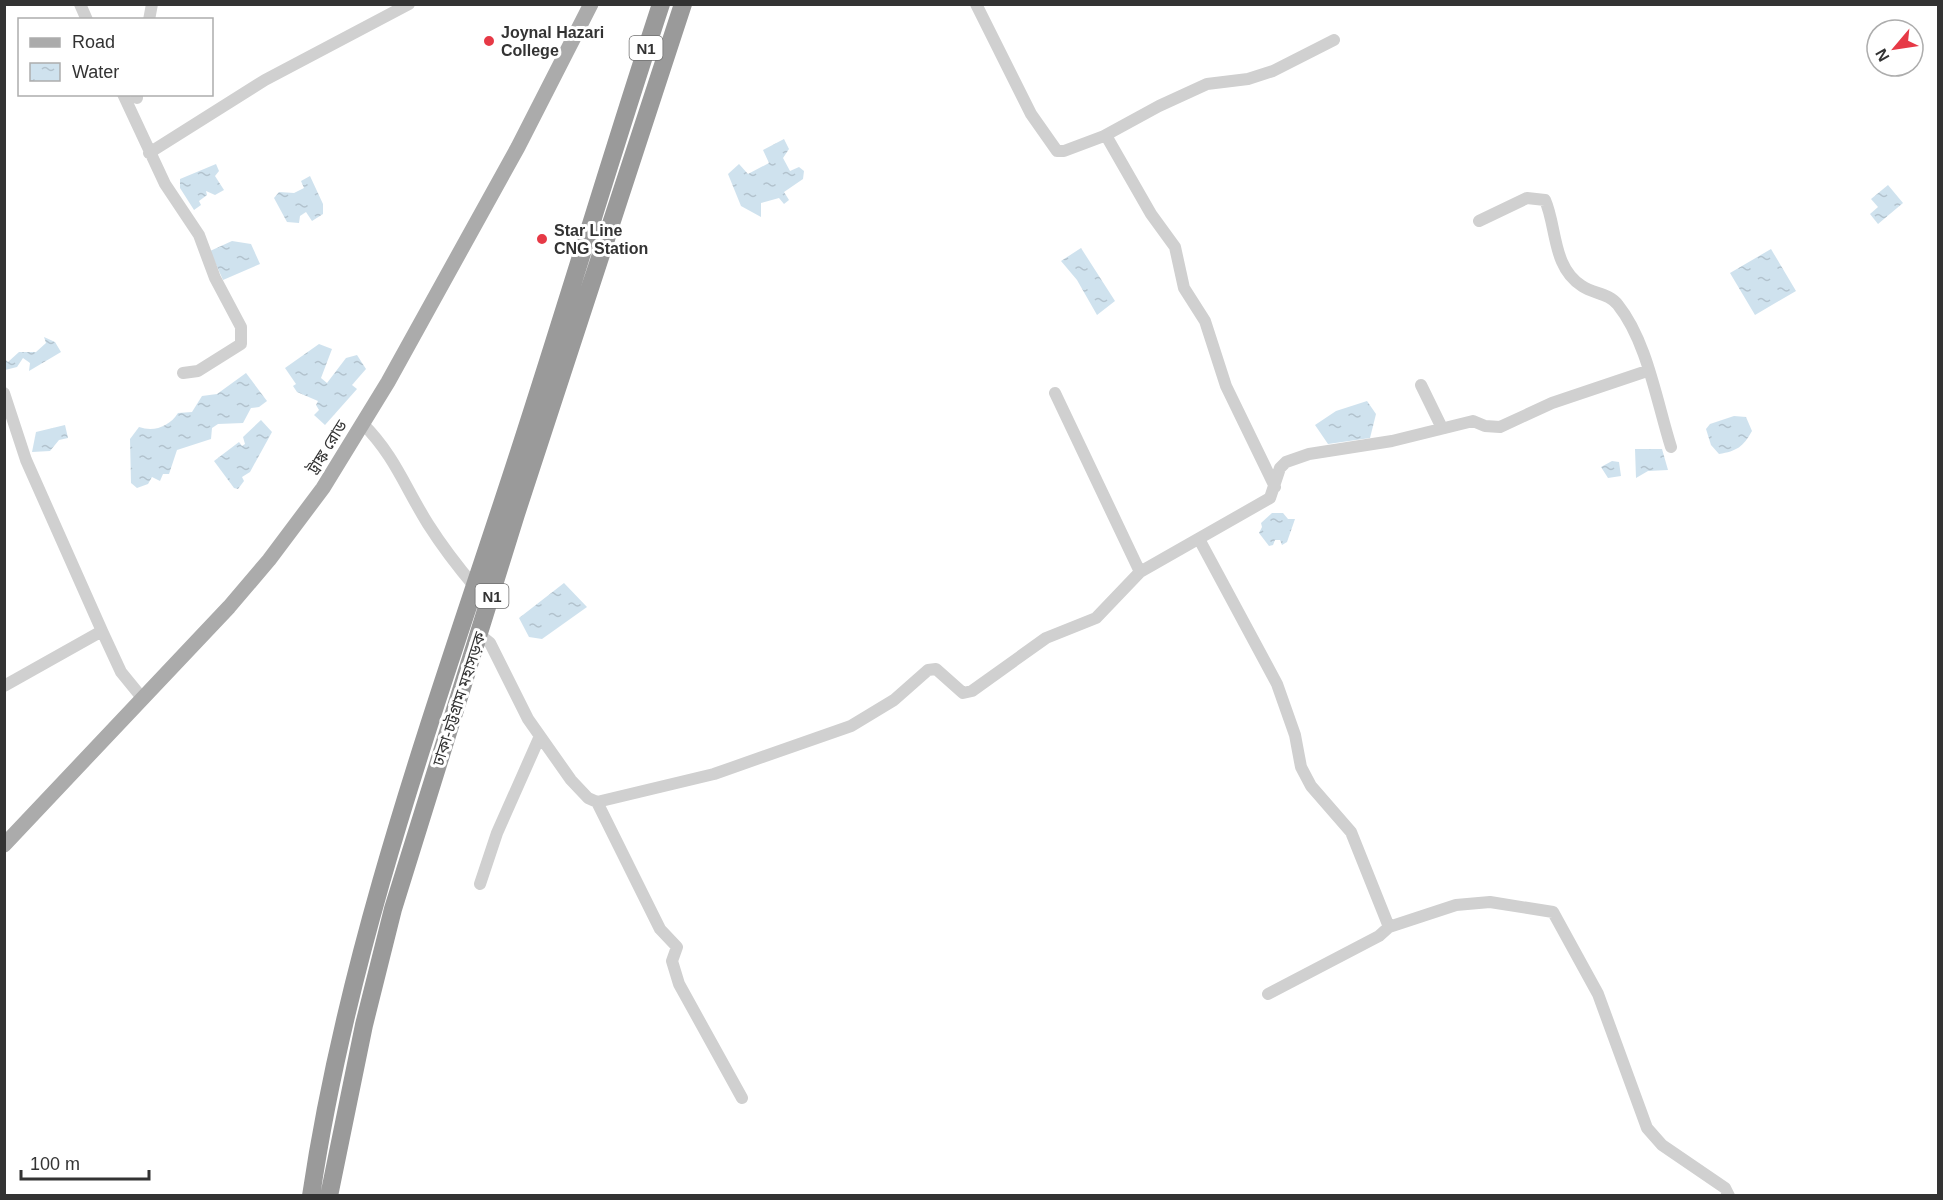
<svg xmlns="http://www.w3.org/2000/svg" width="1943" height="1200" viewBox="0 0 1943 1200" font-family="Arial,'Noto Sans Bengali',sans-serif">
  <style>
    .water { fill: url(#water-ripples) }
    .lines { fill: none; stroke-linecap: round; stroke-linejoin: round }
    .minor { stroke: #d0d0d0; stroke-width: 12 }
    .major { stroke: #ababab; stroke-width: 15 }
    .highway { stroke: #9a9a9a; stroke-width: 18 }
    .poi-dot { fill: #e63946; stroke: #fff; stroke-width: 2 }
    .labels { text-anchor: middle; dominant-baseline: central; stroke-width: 6; stroke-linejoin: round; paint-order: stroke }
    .shield { fill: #fff; stroke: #707070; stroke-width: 1.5 }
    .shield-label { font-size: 15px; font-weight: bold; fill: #333 }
    .poi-label { font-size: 16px; font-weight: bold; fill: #333; stroke: #fff; text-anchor: start }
    .street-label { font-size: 16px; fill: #333; stroke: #fff }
  </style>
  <defs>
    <pattern id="water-ripples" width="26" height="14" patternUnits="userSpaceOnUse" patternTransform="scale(1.5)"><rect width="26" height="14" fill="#cfe2ee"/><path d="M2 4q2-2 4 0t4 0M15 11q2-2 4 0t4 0" fill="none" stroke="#b2c2cd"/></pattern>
  </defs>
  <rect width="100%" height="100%" fill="#fff"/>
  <path class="water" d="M784,139l5,10 -6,9 7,13 9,-4 5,4 -1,8 -19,13 5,8 -5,4 -5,-6 -18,5v14l-20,-11 -13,-32 11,-10 9,10 21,-11 -6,-13z
    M216,164l3,7 -4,5 9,14 -9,5 -9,-4 1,4 -8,6 2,4 -7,5 -14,-22v-9z
    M310,176l13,28v10l-11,7 -6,-9 -6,4 -1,7 -12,-1 -13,-24 5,-6 15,1 10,-5 -3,-7z
    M1888,185l15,18 -25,21 -8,-10 8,-7 -7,-8z
    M232,241l19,3 9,20 -37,16 -13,-29z
    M1081,248l34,53 -18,14 -20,-35 -16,-19z
    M1771,249l25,42 -41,24 -25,-42z
    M44,337l11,5 6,10 -32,19 1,-8 -7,-5 -6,9 -12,3v-11l3,3 11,-10h17l10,-9z
    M319,344l13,5 -11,29 6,5 19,-25 11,-3 9,14 -14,16 5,4 -32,36 -11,-10 5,-5 -3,-5 2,-4 -21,-9 -4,-6 3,-2 -11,-16z
    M246,373l21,28 -8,6 -8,1 -8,15 -25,1 -6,4 -1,11 -34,11 -8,24h-6l-3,7 -8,-4 -4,7 -11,4 -6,-5 -1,-44 9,-12c15,5 30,0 39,-14l14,-1 10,-16 15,-2z
    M1367,401l9,13 -6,24 -42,6 -13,-19 21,-14z
    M1734,416l12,1 6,14c-9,16 -15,20 -33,23l-8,-9 -5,-16 4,-5z
    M261,420l11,12 -22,40 -8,5 2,4 -6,8 -4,-1 -20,-27 25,-19 3,4 3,-2 -2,-7z
    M65,425l3,13 -9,2 -9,11 -18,1 4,-20z
    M1635,449h27l6,21 -20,1 -12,7z
    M1612,461l7,1 2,14 -13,2 -7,-11z
    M1272,513h11l5,6h7l-8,23 -5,3 -2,-5h-5l-2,5 -4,1 -10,-13 3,-6 -1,-4z
    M564,583l23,24 -45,32 -13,-2 -10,-19z"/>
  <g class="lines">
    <path class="minor" d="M80,4l7,16
      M976,4l55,110 26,37h7l40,-15 4,3 43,75 24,33 9,41 21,33 21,65 49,101
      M149,20l3,-16
      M123,94l42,90 34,51 16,43 26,49v17l-43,27 -15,2
      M137,98v-4
      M1104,136l55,-30 48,-22 41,-5 25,-8 61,-31
      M149,153l116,-73 144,-76
      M1479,221l48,-23 18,2c12,27 7,67 37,86 12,8 27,7 36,19 29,36 39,98 53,142
      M1421,385l21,43
      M4,393l22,67 76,171
      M1055,393l85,179
      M363,424c31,31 42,63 65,100 14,22 30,43 47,63
      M1199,539l78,145 18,51 6,32 10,19 40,46 38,95
      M480,635l10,8 38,76 43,61 17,18 9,4 117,-28 137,-48 43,-26 34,-30 8,-1 27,24 9,-2 74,-53 50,-20 44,-46 130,-74 10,-30 6,-6 23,-8 83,-13 81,-20 12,5 15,1 52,-24 95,-32
      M4,686l98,-55 19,41 22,27
      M597,802l63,127 17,18 -5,14 7,23 63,114
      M480,884l17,-51 43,-97
      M1268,994l111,-58 10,-9 67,-22 34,-3 63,10 45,82 49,134 15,17 63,43 4,8"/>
    <path class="major" d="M4,845l225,-238 40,-47 54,-72 65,-106 130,-235 73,-143"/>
    <path class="highway" d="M311,1196c35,-237 116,-465 191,-692 55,-165 104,-333 159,-500
      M329,1196l35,-171 29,-116 123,-395 167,-510"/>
  </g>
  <g class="poi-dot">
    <circle cx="489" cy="41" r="6"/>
    <circle cx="542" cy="239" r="6"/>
  </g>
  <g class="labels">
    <g class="shield">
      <rect x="629.5" y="36" width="33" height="24" rx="4.5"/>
      <rect x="475.5" y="584" width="33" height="24" rx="4.5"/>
    </g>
    <g class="shield-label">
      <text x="646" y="48">N1</text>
      <text x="492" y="596">N1</text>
    </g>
    <g class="poi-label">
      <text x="501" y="32">Joynal Hazari<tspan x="501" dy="18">College</tspan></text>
      <text x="554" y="230">Star Line<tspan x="554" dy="18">CNG Station</tspan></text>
    </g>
    <g class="street-label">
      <text transform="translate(327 447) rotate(-58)">ট্রাঙ্ক রোড</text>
      <text transform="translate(459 699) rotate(-72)">ঢাকা-চট্টগ্রাম মহাসড়ক</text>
    </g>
  </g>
  <rect width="1943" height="1200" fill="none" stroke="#333333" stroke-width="12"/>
  <rect x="18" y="18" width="195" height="78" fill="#ffffff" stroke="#adadad" stroke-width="1.5"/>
  <rect x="30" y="38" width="30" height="9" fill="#ababab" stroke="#adadad" stroke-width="1.5"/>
  <text x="72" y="48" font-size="18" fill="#333333">Road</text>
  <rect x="30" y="63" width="30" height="18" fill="url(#water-ripples)" stroke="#adadad" stroke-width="1.5"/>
  <text x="72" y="78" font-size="18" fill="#333333">Water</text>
  <g transform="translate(1895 48) rotate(241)"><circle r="28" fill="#ffffff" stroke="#adadad" stroke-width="1.5"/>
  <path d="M0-4.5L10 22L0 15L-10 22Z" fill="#e63946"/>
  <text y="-9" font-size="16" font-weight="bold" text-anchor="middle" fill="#333333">N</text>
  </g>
  <path d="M21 1170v9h128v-9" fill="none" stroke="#333333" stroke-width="3"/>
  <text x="30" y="1170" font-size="18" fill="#333333" stroke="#ffffff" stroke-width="4.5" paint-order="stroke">100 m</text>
</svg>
